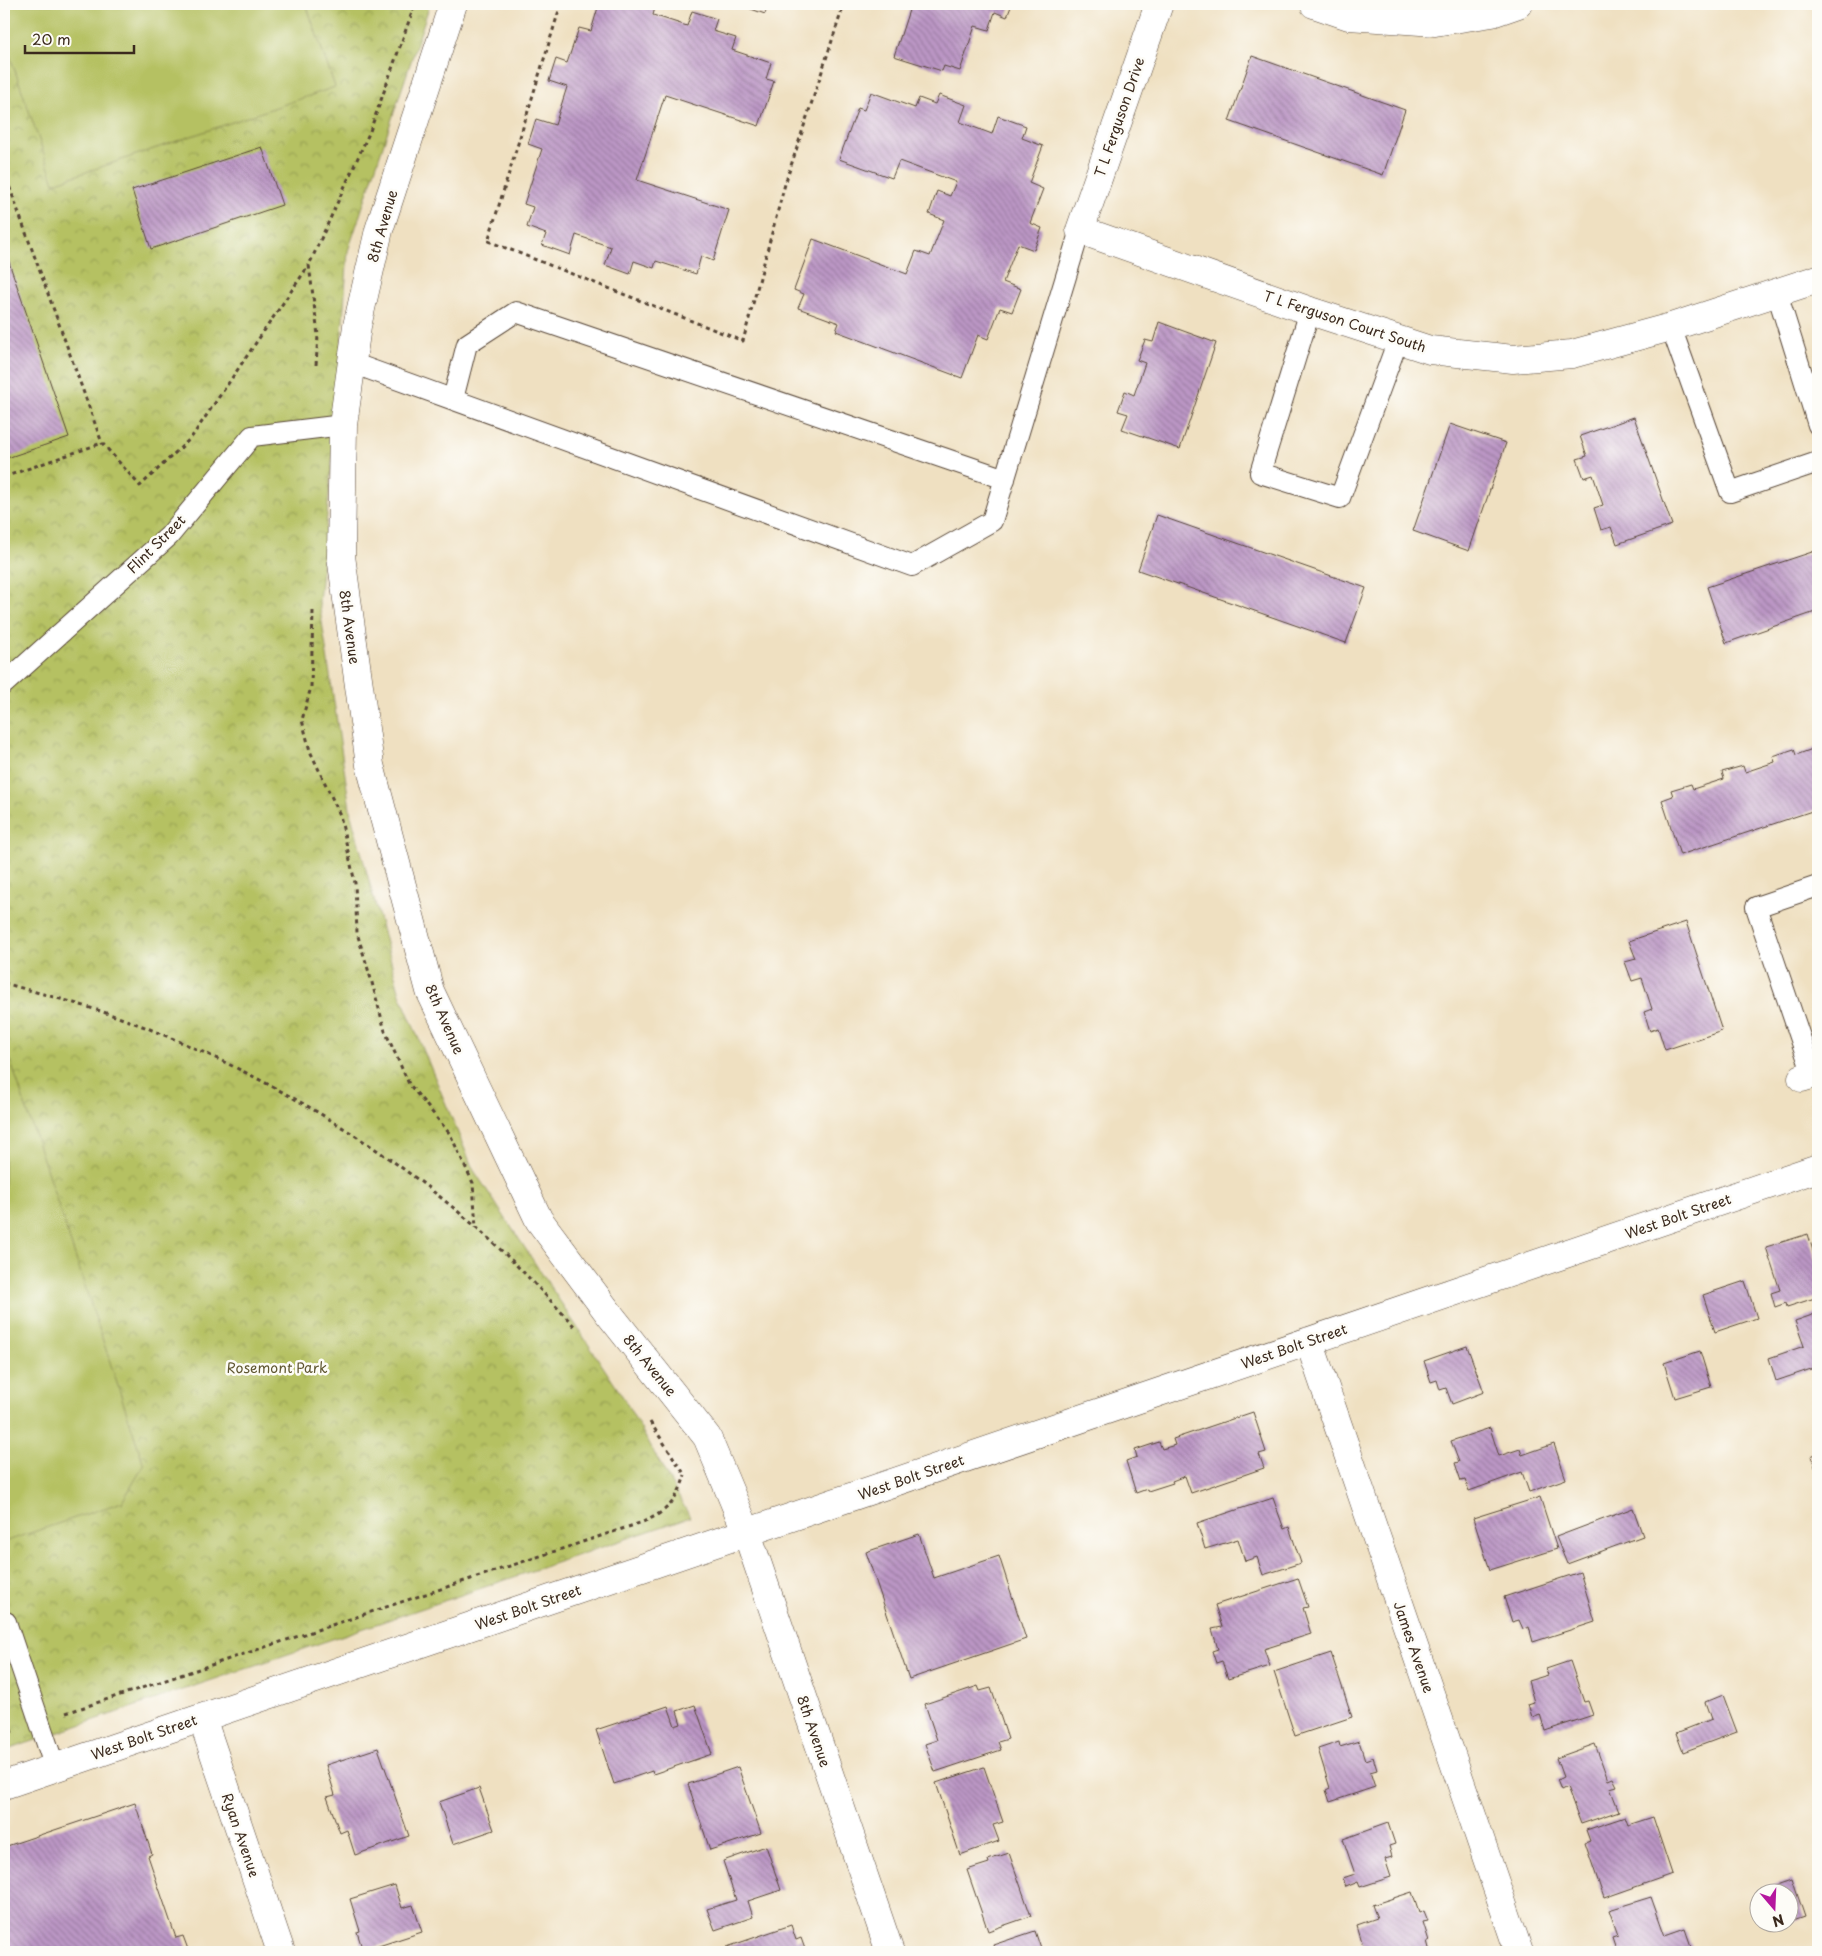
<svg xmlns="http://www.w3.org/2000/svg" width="1822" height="1956" viewBox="0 0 1822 1956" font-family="'Playpen Sans',sans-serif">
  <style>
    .park { fill: url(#park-crowns); stroke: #787640 }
    .garden { fill: #b5c162; stroke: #787640 }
    .building { fill: url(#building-back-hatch) }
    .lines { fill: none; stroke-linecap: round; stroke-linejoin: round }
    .lane-casing { stroke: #564536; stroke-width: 22 }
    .street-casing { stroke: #564536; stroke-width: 29 }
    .path { stroke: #564536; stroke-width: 3; stroke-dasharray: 4 4; stroke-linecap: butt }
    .lane { stroke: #fff; stroke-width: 20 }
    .street { stroke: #fff; stroke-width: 28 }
    .labels { text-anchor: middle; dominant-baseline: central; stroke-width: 5; stroke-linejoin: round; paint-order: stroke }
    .street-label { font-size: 14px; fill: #3b2a1e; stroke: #fdfcf7 }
    .park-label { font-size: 14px; fill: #605732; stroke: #fdfcf7 }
  </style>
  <defs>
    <pattern id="park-crowns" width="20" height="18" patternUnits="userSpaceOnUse" patternTransform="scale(1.25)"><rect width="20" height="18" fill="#b5c162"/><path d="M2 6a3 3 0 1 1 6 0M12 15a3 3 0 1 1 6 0" fill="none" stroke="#949d50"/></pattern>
    <pattern id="building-back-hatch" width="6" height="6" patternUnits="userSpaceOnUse" patternTransform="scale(1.25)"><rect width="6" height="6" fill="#bb96c5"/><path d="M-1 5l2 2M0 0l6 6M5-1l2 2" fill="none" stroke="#997b9f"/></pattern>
  </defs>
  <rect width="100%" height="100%" fill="#fdfcf7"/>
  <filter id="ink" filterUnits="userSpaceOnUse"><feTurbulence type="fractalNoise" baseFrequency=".02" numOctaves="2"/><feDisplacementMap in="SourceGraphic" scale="10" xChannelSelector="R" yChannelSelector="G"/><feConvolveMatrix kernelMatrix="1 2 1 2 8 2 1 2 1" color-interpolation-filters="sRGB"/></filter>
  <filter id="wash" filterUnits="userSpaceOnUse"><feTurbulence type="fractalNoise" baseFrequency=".0096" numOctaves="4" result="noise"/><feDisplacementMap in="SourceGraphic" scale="20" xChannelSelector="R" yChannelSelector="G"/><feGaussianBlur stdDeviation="1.12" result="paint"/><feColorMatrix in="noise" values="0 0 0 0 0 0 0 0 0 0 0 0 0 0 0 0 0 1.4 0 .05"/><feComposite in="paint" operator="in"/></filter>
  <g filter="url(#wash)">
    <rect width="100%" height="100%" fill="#efe0c1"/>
    <path class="park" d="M4,4h426l-82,247 -13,178 -16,173 32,213 49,179 73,175 150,228 67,120 -686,234z"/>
    <path class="garden" d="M4,4h302l29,83 -281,96 -50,-144z
      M4,1041l140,424 -22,37 -118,40z"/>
    <g id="blocks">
      <path class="building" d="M599,4h57l-3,11 34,11 5,-15 25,8 -4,12 23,7 -4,12 39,13 -5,16 8,2 -15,45 -94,-31 -28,85 92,30 -16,51 -12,-5 -5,18 -40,-13 -2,7 -20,-7 -4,13 -25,-9 6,-18 -35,-12 -6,20 -28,-10 4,-11 -19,-7 6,-20 -9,-3 18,-55 -14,-5 8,-25 19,6 12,-38 -18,-6 7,-22 11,4 12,-35 12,3z
        M737,4h31l-3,10z
        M911,4h101l-5,13 -12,-5 -6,18 -14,-4 -15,45 -16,-5 -2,5 -48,-15z
        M1252,56l153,54 -22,65 -154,-54z
        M871,92l44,16 4,-10 16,6 4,-9 27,10 -6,17 32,12 6,-18 28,10 -4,12 21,8 -14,37 14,6 -13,34 12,5 -8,22 -16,-6 -15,38 18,7 -9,23 -12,-4 -12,31 -10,-4 -16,43 -126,-47 3,-8 -41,-15 6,-14 -10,-4 19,-51 94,35 9,-23 14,5 14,-36 -15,-6 8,-23 13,5 6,-14 -57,-21 -7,17 -53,-19 19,-51 6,2z
        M262,147l20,58 -131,44 -19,-59z
        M4,248l65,189 -65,22z
        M1159,322l57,21 -36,106 -58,-20 6,-15 -10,-3 7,-20 9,4 11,-32 -8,-3 8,-20 8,2z
        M1634,417l38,108 -55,19 -6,-17 -10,3 -7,-22 9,-3 -10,-30 -9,3 -7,-19 10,-3 -7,-20z
        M1450,424l56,19 -37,108 -56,-20z
        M1157,515l209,73 -20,55 -208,-73z
        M1818,550v61l-92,32 -19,-56z
        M1818,747v62l-138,46 -18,-55 11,-4 -2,-6 20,-6 2,5 31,-10 -2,-7 21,-6 2,6 30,-10 -2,-6 21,-7 2,6z
        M1686,922l36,109 -57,19 -7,-22 -8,3 -6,-19 8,-3 -10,-31 -10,3 -7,-19 11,-3 -7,-18z
        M1808,1234l8,27h2v36l-31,10 -1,-4 -11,4 -4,-14 9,-3 -14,-43z
        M1745,1281l12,37 -42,14 -12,-37z
        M1818,1313v66l-4,-11 -38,13 -7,-23 35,-12 -9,-25z
        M1467,1346l17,46 -32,12 -6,-16 -6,2 -3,-10 -6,2 -7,-21z
        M1700,1351l11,36 -36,11 -11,-35z
        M1253,1412l13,40 -7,2 5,14 -73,25 -6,-17 -13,5 1,2 -25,8 -1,-2 -11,4 -10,-32 11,-4 -2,-7 24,-8 3,7 13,-4 -2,-6z
        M1490,1428l9,28 21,-7 2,6 32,-11 12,35 -37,13 -7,-20 -53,19 -4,-11 -4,1 -6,-18 4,-1 -8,-21z
        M1818,1453v22l-7,-19z
        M1540,1497l17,52 -67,21 -17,-52z
        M1273,1498l11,31 5,-2 12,36 -38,12 -6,-18 -12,4 -7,-22 -33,10 -8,-26z
        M1633,1508l10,28 -76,28 -11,-27z
        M919,1534l15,44 65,-22 27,83 -117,40 -43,-127z
        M1580,1572l15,50 -62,20 -4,-15 -6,2 -4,-9 -7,2 -8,-25z
        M1298,1578l10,29 -5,1 8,26 -47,15 6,17 -42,13 -6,-18 -6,2 -4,-12 6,-2 -6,-20 10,-2 -7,-22z
        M1331,1653l21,64 -57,19 -21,-64z
        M1570,1661l14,41 4,-1 5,14 -48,16 -5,-17 -8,3 -4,-13 6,-2 -6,-21 20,-6 -2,-6z
        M978,1686l2,5 11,-3 17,51 -10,3 3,8 -66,22 -10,-28 12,-4 -12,-36z
        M1723,1695l14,37 -54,20 -7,-19 36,-14 -6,-17z
        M695,1705l17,49 -59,20 -1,-3 -38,13 -18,-54 72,-24 7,20 6,-2 -4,-13z
        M1359,1741l6,19 8,-3 4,13 -7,2 5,15 -45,15 -4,-12 4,-2 -12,-39 21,-7 1,5z
        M1595,1744l13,36 5,-2 4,8 -7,2 9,23 -38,13 -14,-37 -6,3 -4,-10 6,-3 -7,-19z
        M378,1748l31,88 -54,19 -8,-25 -7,3 -13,-36 8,-2 -9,-30z
        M738,1767l23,66 -51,17 -22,-66z
        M984,1767l19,55 -10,3 6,16 -39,14 -24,-72z
        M479,1788l15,42 -41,14 -14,-42z
        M135,1803l17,51 -4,2 28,82 7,-2 6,16h-185v-105z
        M1625,1817l3,8 25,-8 19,57 -68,24 -19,-55 5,-2 -4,-11z
        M1388,1823l7,21 -6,2 3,11 -7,2 6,18 -31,10 -2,-5 -12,5 -3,-9 12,-4 -12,-35z
        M766,1846l15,44 -33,11 5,16 -38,13 -8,-21 29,-9 -13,-39z
        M1009,1853l22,63 -43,15 -21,-61 22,-7 -1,-3z
        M1792,1879l13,38 -15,5v-28h-32l-1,-3z
        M395,1885l7,23 11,-3 9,27 -59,19 -6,-19 3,-1 -10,-32z
        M1412,1892l7,21 5,-2 4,10 -5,1 6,19h-2l3,11h-41v-1l-24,1 -8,-27 20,-7 -5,-13z
        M1651,1897l14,39 20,-7 8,23h-76l-5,-15 6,-2 -9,-25z
        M1768,1924h17l-15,5z
        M791,1925l5,15 5,-2 5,14h-77l-2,-5z
        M1035,1931l7,21h-47l-2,-7z"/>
    </g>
  </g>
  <g filter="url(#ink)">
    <use href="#blocks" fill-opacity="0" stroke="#564536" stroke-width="1"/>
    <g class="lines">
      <defs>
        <path id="lane" d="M1777,293l41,132
          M1310,311l-50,162 80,25 58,-158
          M1671,327l59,165 88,-30
          M352,363l560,203 80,-45 88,-291
          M453,399l14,-55 49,-32 489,167
          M4,684l165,-148 83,-100 91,-11
          M1813,1075l-57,-168 62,-21
          M4,1623l2,-1 49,146"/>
        <path id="street" d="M453,4l-74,226 -22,96 -14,99 -2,131 29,209 60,226 109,229 71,95 97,122 40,96 143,419
          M1159,4l-79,226 230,81 120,39 83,9 59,-5 99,-27 147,-48
          M1314,4l35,12 86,6 57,-9 26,-9
          M1802,1078l16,-5
          M1309,1341l210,611
          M202,1718l79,234
          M4,1785l1814,-617"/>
      </defs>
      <use href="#lane" class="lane-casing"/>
      <use href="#street" class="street-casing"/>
      <path class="path" d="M561,4l-73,237 255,100 42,-157 59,-180
        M4,172l98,271 38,43 51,-48 118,-173
        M316,365l2,-30 -9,-70 61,-134 45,-127
        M4,477l98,-34
        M313,611l-2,76 -9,33 8,31 30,64 15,68 2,50 14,46 14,52 24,53 41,50 23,49 3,45
        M4,983c49,14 100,27 148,47 118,48 228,113 324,197 35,31 67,65 99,100
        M650,1422l35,53
        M66,1713l577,-191c25,-11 34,-21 42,-47
        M4,1733l9,-2"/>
      <use href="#lane" class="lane"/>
      <use href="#street" class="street"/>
    </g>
  </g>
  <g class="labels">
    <g class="street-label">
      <text transform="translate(1119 117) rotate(-71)">T L Ferguson Drive</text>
      <text transform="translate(382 226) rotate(-74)">8th Avenue</text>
      <text transform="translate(1345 321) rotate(18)">T L Ferguson Court South</text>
      <text transform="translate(156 544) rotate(-45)">Flint Street</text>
      <text transform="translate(350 627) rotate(82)">8th Avenue</text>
      <text transform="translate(445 1019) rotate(66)">8th Avenue</text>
      <text transform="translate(1678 1216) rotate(-19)">West Bolt Street</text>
      <text transform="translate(1294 1346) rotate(-19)">West Bolt Street</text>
      <text transform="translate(650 1365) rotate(51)">8th Avenue</text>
      <text transform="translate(911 1477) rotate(-19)">West Bolt Street</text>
      <text transform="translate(528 1607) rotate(-19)">West Bolt Street</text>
      <text transform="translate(1414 1647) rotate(71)">James Avenue</text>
      <text transform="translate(814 1731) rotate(71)">8th Avenue</text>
      <text transform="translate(144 1737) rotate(-19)">West Bolt Street</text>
      <text transform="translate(241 1835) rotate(71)">Ryan Avenue</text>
    </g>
    <g class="park-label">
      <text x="277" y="1367">Rosemont Park</text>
    </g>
  </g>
  <rect width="1822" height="1956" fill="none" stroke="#fdfcf7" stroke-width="20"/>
  <g transform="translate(1774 1908) rotate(161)"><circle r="24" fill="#fdfcf7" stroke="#afa8a0"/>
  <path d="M0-4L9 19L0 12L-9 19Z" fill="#b5179e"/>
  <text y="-8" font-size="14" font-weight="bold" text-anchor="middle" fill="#3b2a1e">N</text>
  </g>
  <path d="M25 45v8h109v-8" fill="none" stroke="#3b2a1e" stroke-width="2.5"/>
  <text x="32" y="45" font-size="15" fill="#3b2a1e" stroke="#fdfcf7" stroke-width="4" paint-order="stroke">20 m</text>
</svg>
